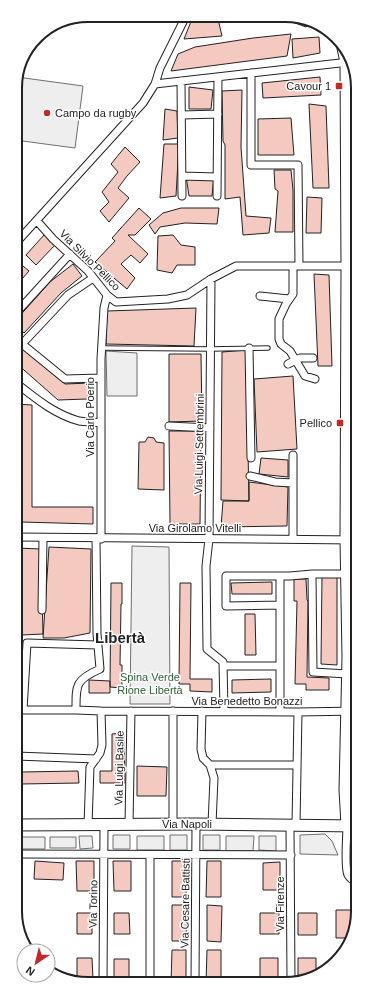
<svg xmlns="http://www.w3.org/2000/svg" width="373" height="999" viewBox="0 0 373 999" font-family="Helvetica,sans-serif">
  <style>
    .green { fill: #eee; stroke: #6f6f6f }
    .building { fill: #f3c9c0; stroke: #222 }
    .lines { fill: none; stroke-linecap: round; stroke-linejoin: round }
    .lane-casing { stroke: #222; stroke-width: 5.5 }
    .street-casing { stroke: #222; stroke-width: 9 }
    .secondary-casing { stroke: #222; stroke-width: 13 }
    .lane { stroke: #fff; stroke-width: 3.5 }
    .street { stroke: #fff; stroke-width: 7 }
    .secondary { stroke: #fff; stroke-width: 11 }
    .poi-dot { fill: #c62828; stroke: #fff; stroke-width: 1.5 }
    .labels { text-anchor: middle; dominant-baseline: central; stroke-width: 3; stroke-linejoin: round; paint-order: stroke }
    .poi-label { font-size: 11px; fill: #222; stroke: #fff; text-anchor: end }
    .street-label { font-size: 11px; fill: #222; stroke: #fff }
    .park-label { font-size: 11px; fill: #2f5e38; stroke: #fff }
    .district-label { font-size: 15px; font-weight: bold; fill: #222; stroke: #fff }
    .rim { fill: none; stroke: #222; stroke-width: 2 }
  </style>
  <rect width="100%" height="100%" fill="#fff"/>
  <path class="green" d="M17,77l66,9 -8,62 -60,-8v-57z
    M106,351l31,2v43h-30z
    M132,546l37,1 1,157h-40z
    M325,834l7,7 6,14 -38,-1v-19z
    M113,835h17v14h-17z
    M170,835h17v15h-17z
    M203,835h17v15h-17z
    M79,836h13l1,12 -13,1z
    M137,836h27v14h-27z
    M226,836h28l-1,15h-27z
    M259,836h17v15l-17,-1z
    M16,837h29v12h-29z
    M50,837h26v11h-26z"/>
  <path class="building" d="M276,16h24l10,6 -4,5z
    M192,19h26l4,17 -38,3z
    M291,34l-4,22 -116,15 7,-17 17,-7 58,-9z
    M319,37l1,16 -27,5 -1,-19z
    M320,77l1,18 -58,3 -1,-15z
    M189,87l24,3 -2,19h-22z
    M242,90l-1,57 5,69 25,2 -2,15 -26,2 -3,-38 -15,2v-54l-2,-4 -1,-50z
    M309,104l17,2 3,82h-16z
    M165,109l12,2 1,27 -15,2z
    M291,118l3,37h-36v-36z
    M164,144h15l-3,52 -16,2z
    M125,147l15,15 -13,14 -9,12 11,10 -20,24 -9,-11 9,-9 -7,-10 16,-20 -7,-8z
    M274,170h17l2,20v42h-18l3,-41 -3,-2z
    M186,176l28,1 -2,19h-23z
    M307,197l15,1 -1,35h-15z
    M139,208l12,11 -16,16h-7l20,19 -8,9 -9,-8 -10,9 14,14 -8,11 -32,-27 20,-21 -3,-3z
    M181,208h38l-2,16 -32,-1 -25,4 -5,7 -6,-9 14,-12z
    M44,235l11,10 -19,20 -10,-10z
    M173,235l8,10 14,2v18h-18l-5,8 -15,-3 1,-34z
    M17,261l12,10 -14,16v-24z
    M73,264l9,12 -21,17 -37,40 -8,-8v-5l34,-38z
    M314,274l15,1 3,91h-14z
    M196,308l-2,38 -88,-2 1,-33z
    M18,345l47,39 25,-1 -3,16 -29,1 -42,-37v-15z
    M246,350l3,151 -28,-1 1,-148z
    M169,354h32l1,67 -33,1z
    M293,376l4,73 -40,3 -3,-73z
    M16,404l16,1v102h61v17l-72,-2 1,-15 -6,-1z
    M169,431h32l-1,93h-30z
    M148,437l6,1 2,4 8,1v47l-26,-1 1,-47h6z
    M261,458l27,2v17l-29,-3z
    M249,482l39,5 -1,39 -66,1 2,-26h26z
    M49,547l42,2 -1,84 -26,5h-21z
    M16,548l25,1 2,85 -21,1 -2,-72h-4z
    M356,550h1v82v-8z
    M322,576h15v89l-16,-1z
    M294,579h12l1,21 1,1 -1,76 22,1v12h-23v-6h-11l2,-83h-3z
    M272,582v12h-40l-1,-11z
    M111,583h11v21h-1l-1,61h2v23l-12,-1z
    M180,583h11l-1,96h22v13l-22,-1v-7h-11z
    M245,614h10l1,41h-11z
    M271,679v13l-39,1v-13z
    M89,680l21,1v12h-21z
    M124,733l1,50h-25v-12h12v-37z
    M137,766l30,1 -1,29h-29z
    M78,771l1,12 -58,1v-12z
    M35,861l29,2 -1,17 -29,-1z
    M76,861h18v30h-17z
    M113,861h18v30h-17z
    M172,861h15l-1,36h-14z
    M207,861h14v36h-15z
    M280,862v28h-17v-27z
    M16,863h4v17h-4z
    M172,905h15l-1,36h-14z
    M207,905l15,1 -1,36 -14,-1z
    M336,910h16v19l-3,9h-13z
    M77,913h15v21h-15z
    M114,913h15l1,21h-16z
    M260,913h19v21h-19z
    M298,913h19v22h-19z
    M172,950h14v33h-15z
    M207,950h14v33h-15z
    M77,958h15l1,21h-16z
    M260,958h18v21h-18z
    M298,958h18v15l-11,7 -7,-1z
    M114,959h15v21h-15z"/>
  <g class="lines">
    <defs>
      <path id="lane" d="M102,348l108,1 58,-1"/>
      <path id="street" d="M251,73v92h47l1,101
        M181,81l1,115
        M155,84l194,-22
        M182,115l36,-1
        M182,176l35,1
        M217,196l1,-119
        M37,221l16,18 35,32 19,24 9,7 52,-3 19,-4 24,-16 25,-13h111
        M15,244l128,-141 12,-19 5,-16 26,-52
        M293,266v28l-7,10 -7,15v20l2,5 9,7 15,25 10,3
        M211,279l-2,260 -3,27 1,83 16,13 1,49
        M260,296l29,3
        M16,313l54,-59
        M16,339l49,40 36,-1
        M22,344l46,-49 25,-17
        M249,348l2,110
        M347,362l10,-1
        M288,364l12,-6h13
        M16,383c19,15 38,31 63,38 7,1 15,1 22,2
        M169,426l41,2
        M293,455v84
        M347,457h10
        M250,476l25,6 18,1
        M16,537l341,3
        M101,539v-180l3,-51 3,-13
        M16,568v2
        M346,574h-34l1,98 35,2
        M280,605l-54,1v-30h64l22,-2
        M42,610l1,-72
        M224,666h56
        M16,710h60l25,1 197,1 60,-1
        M23,710l4,-67 71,2
        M76,710c0,-25 -1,-30 24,-41l-3,-35 -1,-96
        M173,711v113
        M202,711l-1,38 2,9 7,7 4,13 -2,46
        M280,712v-136
        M16,756l80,3
        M210,765h87
        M88,825l2,-58 10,-14 2,-8 -1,-34
        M129,825l2,-114
        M290,825l1,158
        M296,825l2,-113
        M347,825c0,12 -3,42 1,50 3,5 6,6 10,8
        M16,854l275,1
        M103,983l1,-158
        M150,983v-128
        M195,983l1,-159"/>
      <path id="secondary" d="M343,48l3,14 1,204 -1,274 2,118 -3,132 2,35
        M16,825l180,-1 162,2"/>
    </defs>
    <use href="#lane" class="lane-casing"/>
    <use href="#street" class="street-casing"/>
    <use href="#secondary" class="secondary-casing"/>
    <use href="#lane" class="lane"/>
    <use href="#street" class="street"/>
    <use href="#secondary" class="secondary"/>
  </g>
  <g class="poi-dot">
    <rect x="335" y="82" width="8" height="8" rx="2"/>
    <circle cx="47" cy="113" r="4"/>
    <rect x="336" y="419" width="8" height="8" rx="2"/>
  </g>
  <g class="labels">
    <g class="poi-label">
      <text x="331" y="86">Cavour 1</text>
      <text x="55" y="113" text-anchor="start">Campo da rugby</text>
      <text x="332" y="423">Pellico</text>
    </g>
    <g class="street-label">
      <text transform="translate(90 260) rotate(45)">Via Silvio Pellico</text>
      <text transform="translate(90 417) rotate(-90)">Via Carlo Poerio</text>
      <text transform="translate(199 444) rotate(-89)">Via Luigi Settembrini</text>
      <text x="195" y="528">Via Girolamo Vitelli</text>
      <text x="247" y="701">Via Benedetto Bonazzi</text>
      <text transform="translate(119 768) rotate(-89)">Via Luigi Basile</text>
      <text x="187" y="824">Via Napoli</text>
      <text transform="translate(185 903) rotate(-89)">Via Cesare Battisti</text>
      <text transform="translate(93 904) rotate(-89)">Via Torino</text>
      <text transform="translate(280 904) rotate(-90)">Via Firenze</text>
    </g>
    <g class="park-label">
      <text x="150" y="677">Spina Verde<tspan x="150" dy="13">Rione Libertà</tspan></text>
    </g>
    <g class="district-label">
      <text x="120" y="637">Libertà</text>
    </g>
  </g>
  <path d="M0 0H373V999H0ZM88 22H285A66 66 0 0 1 351 88V911A66 66 0 0 1 285 977H88A66 66 0 0 1 22 911V88A66 66 0 0 1 88 22Z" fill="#fff" fill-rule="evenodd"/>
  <path class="rim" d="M88 22H285A66 66 0 0 1 351 88V911A66 66 0 0 1 285 977H88A66 66 0 0 1 22 911V88A66 66 0 0 1 88 22Z"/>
  <g transform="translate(36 963) rotate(215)"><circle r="19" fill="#ffffff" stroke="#a7a7a7"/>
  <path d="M0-3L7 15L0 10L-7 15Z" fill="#c62828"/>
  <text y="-6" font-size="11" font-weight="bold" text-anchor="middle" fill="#222222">N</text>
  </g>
</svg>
